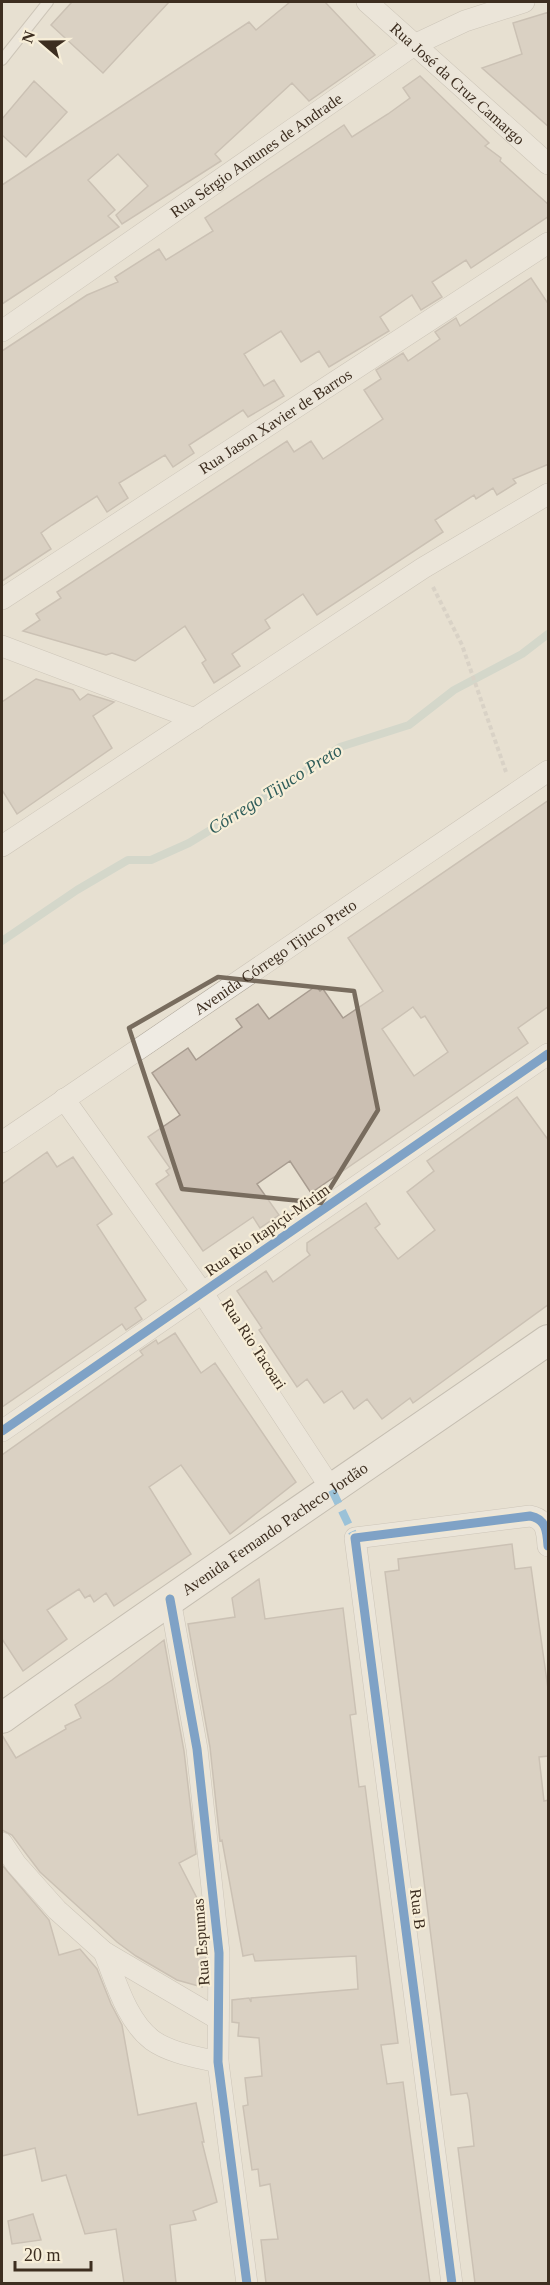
<svg xmlns="http://www.w3.org/2000/svg" width="550" height="2285" viewBox="0 0 550 2285" font-family="Georgia,serif">
  <style>
    .lines { fill: none; stroke-linecap: round; stroke-linejoin: round }
    .stream { stroke: #bcccc2; stroke-width: 8 }
    .building { fill: #cbbfb2; stroke: #a89c90; stroke-width: 1.5; fill-rule: evenodd }
    .lane-casing { stroke: #ada599; stroke-width: 12 }
    .street-casing { stroke: #ada599; stroke-width: 22 }
    .secondary-casing { stroke: #9c958a; stroke-width: 32 }
    .path { stroke: #c8c2b9; stroke-width: 4; stroke-dasharray: 4.5 3; stroke-linecap: butt }
    .lane { stroke: #efebe3; stroke-width: 10 }
    .street { stroke: #efebe3; stroke-width: 21 }
    .secondary { stroke: #efebe3; stroke-width: 30 }
    .quiet { stroke: #3f9de0; stroke-width: 8; stroke-dasharray: 15 8; stroke-linecap: butt }
    .cycleway-casing { stroke: #f7eed8; stroke-width: 13 }
    .cycleway { stroke: #0057b8; stroke-width: 9 }
    .marked { fill: none; stroke: #786c5e; stroke-width: 4.5; stroke-linejoin: round }
    .labels { text-anchor: middle; dominant-baseline: central; stroke-width: 4.5; stroke-linejoin: round; paint-order: stroke }
    .street-label { font-size: 16px; fill: #3d2e20; stroke: #f7eed8 }
    .water-label { font-size: 18px; font-style: italic; fill: #2f5d5a; stroke: #f7eed8 }
  </style>
  <rect width="100%" height="100%" fill="#e7e0d1"/>
  <g class="lines">
    <path class="stream" d="M2,941l75,-51 51,-30h23l38,-17 99,-60 52,-36 69,-22 45,-35 68,-36 26,-20"/>
  </g>
  <path class="building" d="M72,2h97l-66,71 -52,-48z
    M290,2h35l50,53 -66,46 -17,-18 -77,71 6,7 -99,63 -6,-9 32,-29 -30,-32 -30,26 27,30 -7,6 11,11 -117,77v-119l247,-163 7,8z
    M549,12v115l-67,-59 40,-14 -9,-31z
    M420,76l69,67 -4,3 16,12 -1,3 49,44v11l-78,52 -5,-8 -34,22 10,15 -21,13 -9,-15 -32,22 9,14 -60,36 -10,-16 -18,11 -20,-31 -37,23 20,32 10,-6 10,16 -36,21 -5,-7 -54,35 5,8 -21,14 -8,-12 -46,28 9,15 -21,14 -10,-16 -45,29 -11,8 10,16 -49,32v-230l85,-56 31,-13 -3,-5 44,-28 7,11 47,-29 -8,-13 139,-93 8,12 36,-23 22,-16 -7,-10z
    M34,81l33,31 -41,45 -24,-22v-16z
    M531,278l18,27v159l-36,15 3,4 -19,12 -4,-7 -17,11 -2,-4 -39,25 8,12 -126,83 -14,-21 -38,26 5,8 -38,26 8,12 -26,17 -12,-20 4,-3 -21,-34 -50,35 -23,-8 -6,2 -83,-24 17,-11 -4,-6 25,-16 -4,-6 230,-151 7,11 17,-11 12,18 60,-40 -19,-29 17,-11 -5,-9 27,-17 5,8 32,-22 -5,-7 21,-14 4,8z
    M36,679l37,11 7,10 8,-6 26,8 -21,14 19,32 -95,66 -15,-24v-88z
    M549,800v206l-31,22 10,15 -217,150 -21,-32 -33,23 22,31 -19,13 -7,-11 -50,34 -47,-67 13,-9 -3,-4 4,-3 -22,-31 32,-22 -28,-42 36,-25 8,12 46,-33 -6,-8 22,-15 11,15 47,-33 4,5 3,-2 20,29 40,-27 -35,-53zM413,1007l8,11 4,-2 23,36 -34,24 -32,-47z
    M517,1097l32,44v163l-136,99 -3,-5 -28,21 -15,-20 -13,10 -12,-18 -18,12 -17,-24 -10,8 -38,-57 3,-2 -25,-37 29,-20 7,11 37,-27 -3,-4v-8l59,-40 14,21 -5,4 23,31 37,-29 -28,-38 27,-21 -7,-10z
    M47,1152l10,15 16,-10 39,57 -15,11 49,75 -11,8 7,11 -16,11 -4,-6 -120,83v-223z
    M175,1333l26,40 14,-10 81,119 -66,52 -49,-69 -32,22 42,67 -77,52 -8,-13 -12,9 -4,-7 -5,3 -6,-9 -32,21 20,29 -44,32 -21,-32v-184l141,-100 -3,-4 16,-11 2,4z
    M512,1544l3,25 16,-2 18,129v60l-10,1 5,44 5,-1v483h-74l-17,-135 16,-2 -5,-46 -2,-7 -16,2 -66,-523 14,-2 -1,-11z
    M259,1579l6,40 78,-11 13,106 -6,1 9,72 6,-1 33,257 -17,2 6,39 16,-2 27,201h-164l-5,-43 17,-1 -8,-55 -10,2 -2,-17 -6,1 -9,-64 5,-1 -3,-27 17,-2 -3,-38 -21,-2 1,-13 -7,-1v-22l17,-2 2,4v-4l107,-9 -2,-33 -101,5 -2,-7 -10,2 -21,-116 -2,1 -10,-94 -22,-123 47,-7 -3,-19z
    M164,1640l20,111 12,103 -17,9 22,43 5,48v9l-5,1 1,23 -25,-7 -41,-24 -19,-14 -77,-70 -28,-37 -10,-5v-95l14,23 50,-29 -1,-3 16,-8 -6,-13 37,-25z
    M2,1865l47,55 10,35 21,-6 17,20 14,35 11,21 16,90 58,-12 8,39h-2l15,60 -24,9 3,9 -26,5 6,58h-52l-8,-54 -31,5 -19,-59 -24,6 -7,-33 -33,8z
    M33,2214l8,26 -29,4 -4,-23z"/>
  <g class="lines">
    <defs>
      <path id="lane" d="M2,60l46,-58"/>
      <g id="street">
        <path id="s1" d="M367,2l181,162"/>
        <path id="s2" d="M2,331l412,-286 51,-24 59,-19"/>
        <path id="s3" d="M2,599l546,-356"/>
        <path d="M2,646l193,73"/>
        <path d="M2,846l421,-278 125,-74"/>
        <path d="M64,1099l138,193 130,198"/>
        <path id="s4" d="M2,1142l546,-371"/>
        <path d="M2,1431l546,-377"/>
        <path d="M170,1599l27,150 22,204 -1,109 29,222"/>
        <path d="M2,1843l14,21 41,46 47,42 114,67"/>
        <path d="M104,1952c12,29 22,68 48,88 18,13 45,17 66,22"/>
        <path d="M452,2284l-97,-746 175,-22c16,3 17,15 18,30"/>
      </g>
      <g id="secondary">
        <path id="s5" d="M2,1718c180,-128 364,-252 546,-378"/>
      </g>
    </defs>
    <use href="#lane" class="lane-casing"/>
    <use href="#street" class="street-casing"/>
    <use href="#secondary" class="secondary-casing"/>
    <path class="path" d="M433,587l29,58 44,127"/>
    <use href="#lane" class="lane"/>
    <use href="#street" class="street"/>
    <use href="#secondary" class="secondary"/>
    <path class="quiet" d="M332,1490l23,48"/>
    <defs>
      <path id="cycleway" d="M2,1431l546,-377
        M170,1599l27,150 22,204 -1,109 29,222
        M452,2284l-97,-746 175,-22c16,3 17,15 18,30"/>
    </defs>
    <use href="#cycleway" class="cycleway-casing"/>
    <use href="#cycleway" class="cycleway"/>
  </g>
  <path d="M0 0H550V2285H0ZM218,977l136,14 24,119 -57,93 -139,-14 -53,-161z" fill="#e7e0d1" fill-opacity=".55" fill-rule="evenodd"/>
  <path class="marked" d="M218,977l136,14 24,119 -57,93 -139,-14 -53,-161z"/>
  <g class="labels">
    <g class="street-label">
      <text stroke="none"><textPath href="#s1" startOffset="122">Rua José da Cruz Camargo</textPath></text>
      <text stroke="none"><textPath href="#s2" startOffset="309">Rua Sérgio Antunes de Andrade</textPath></text>
      <text stroke="none"><textPath href="#s3" startOffset="326">Rua Jason Xavier de Barros</textPath></text>
      <text stroke="none"><textPath href="#s4" startOffset="330">Avenida Córrego Tijuco Preto</textPath></text>
      <text transform="translate(267 1230) rotate(-35)">Rua Rio Itapiçú-Mirim</text>
      <text transform="translate(254 1344) rotate(57)">Rua Rio Tacoari</text>
      <text stroke="none"><textPath href="#s5" startOffset="332">Avenida Fernando Pacheco Jordão</textPath></text>
      <text transform="translate(418 1909) rotate(83)">Rua B</text>
      <text transform="translate(201 1942) rotate(-94)">Rua Espumas</text>
    </g>
    <g class="water-label">
      <text transform="translate(275 789) rotate(-32)">Córrego Tijuco Preto</text>
    </g>
  </g>
  <rect width="550" height="2285" fill="none" stroke="#3d2e20" stroke-width="6"/>
  <g transform="translate(42 42) rotate(290)" stroke="#f7eed8" stroke-width="4.5" paint-order="stroke">
  <path d="M0-4.5L10 22L0 15L-10 22Z" fill="#3d2e20"/>
  <text y="-9" font-size="16" font-weight="bold" text-anchor="middle" fill="#3d2e20">N</text>
  </g>
  <path d="M15 2261v9h76v-9" fill="none" stroke="#3d2e20" stroke-width="3"/>
  <text x="24" y="2261" font-size="18" fill="#3d2e20" stroke="#f7eed8" stroke-width="4.5" paint-order="stroke">20 m</text>
</svg>
